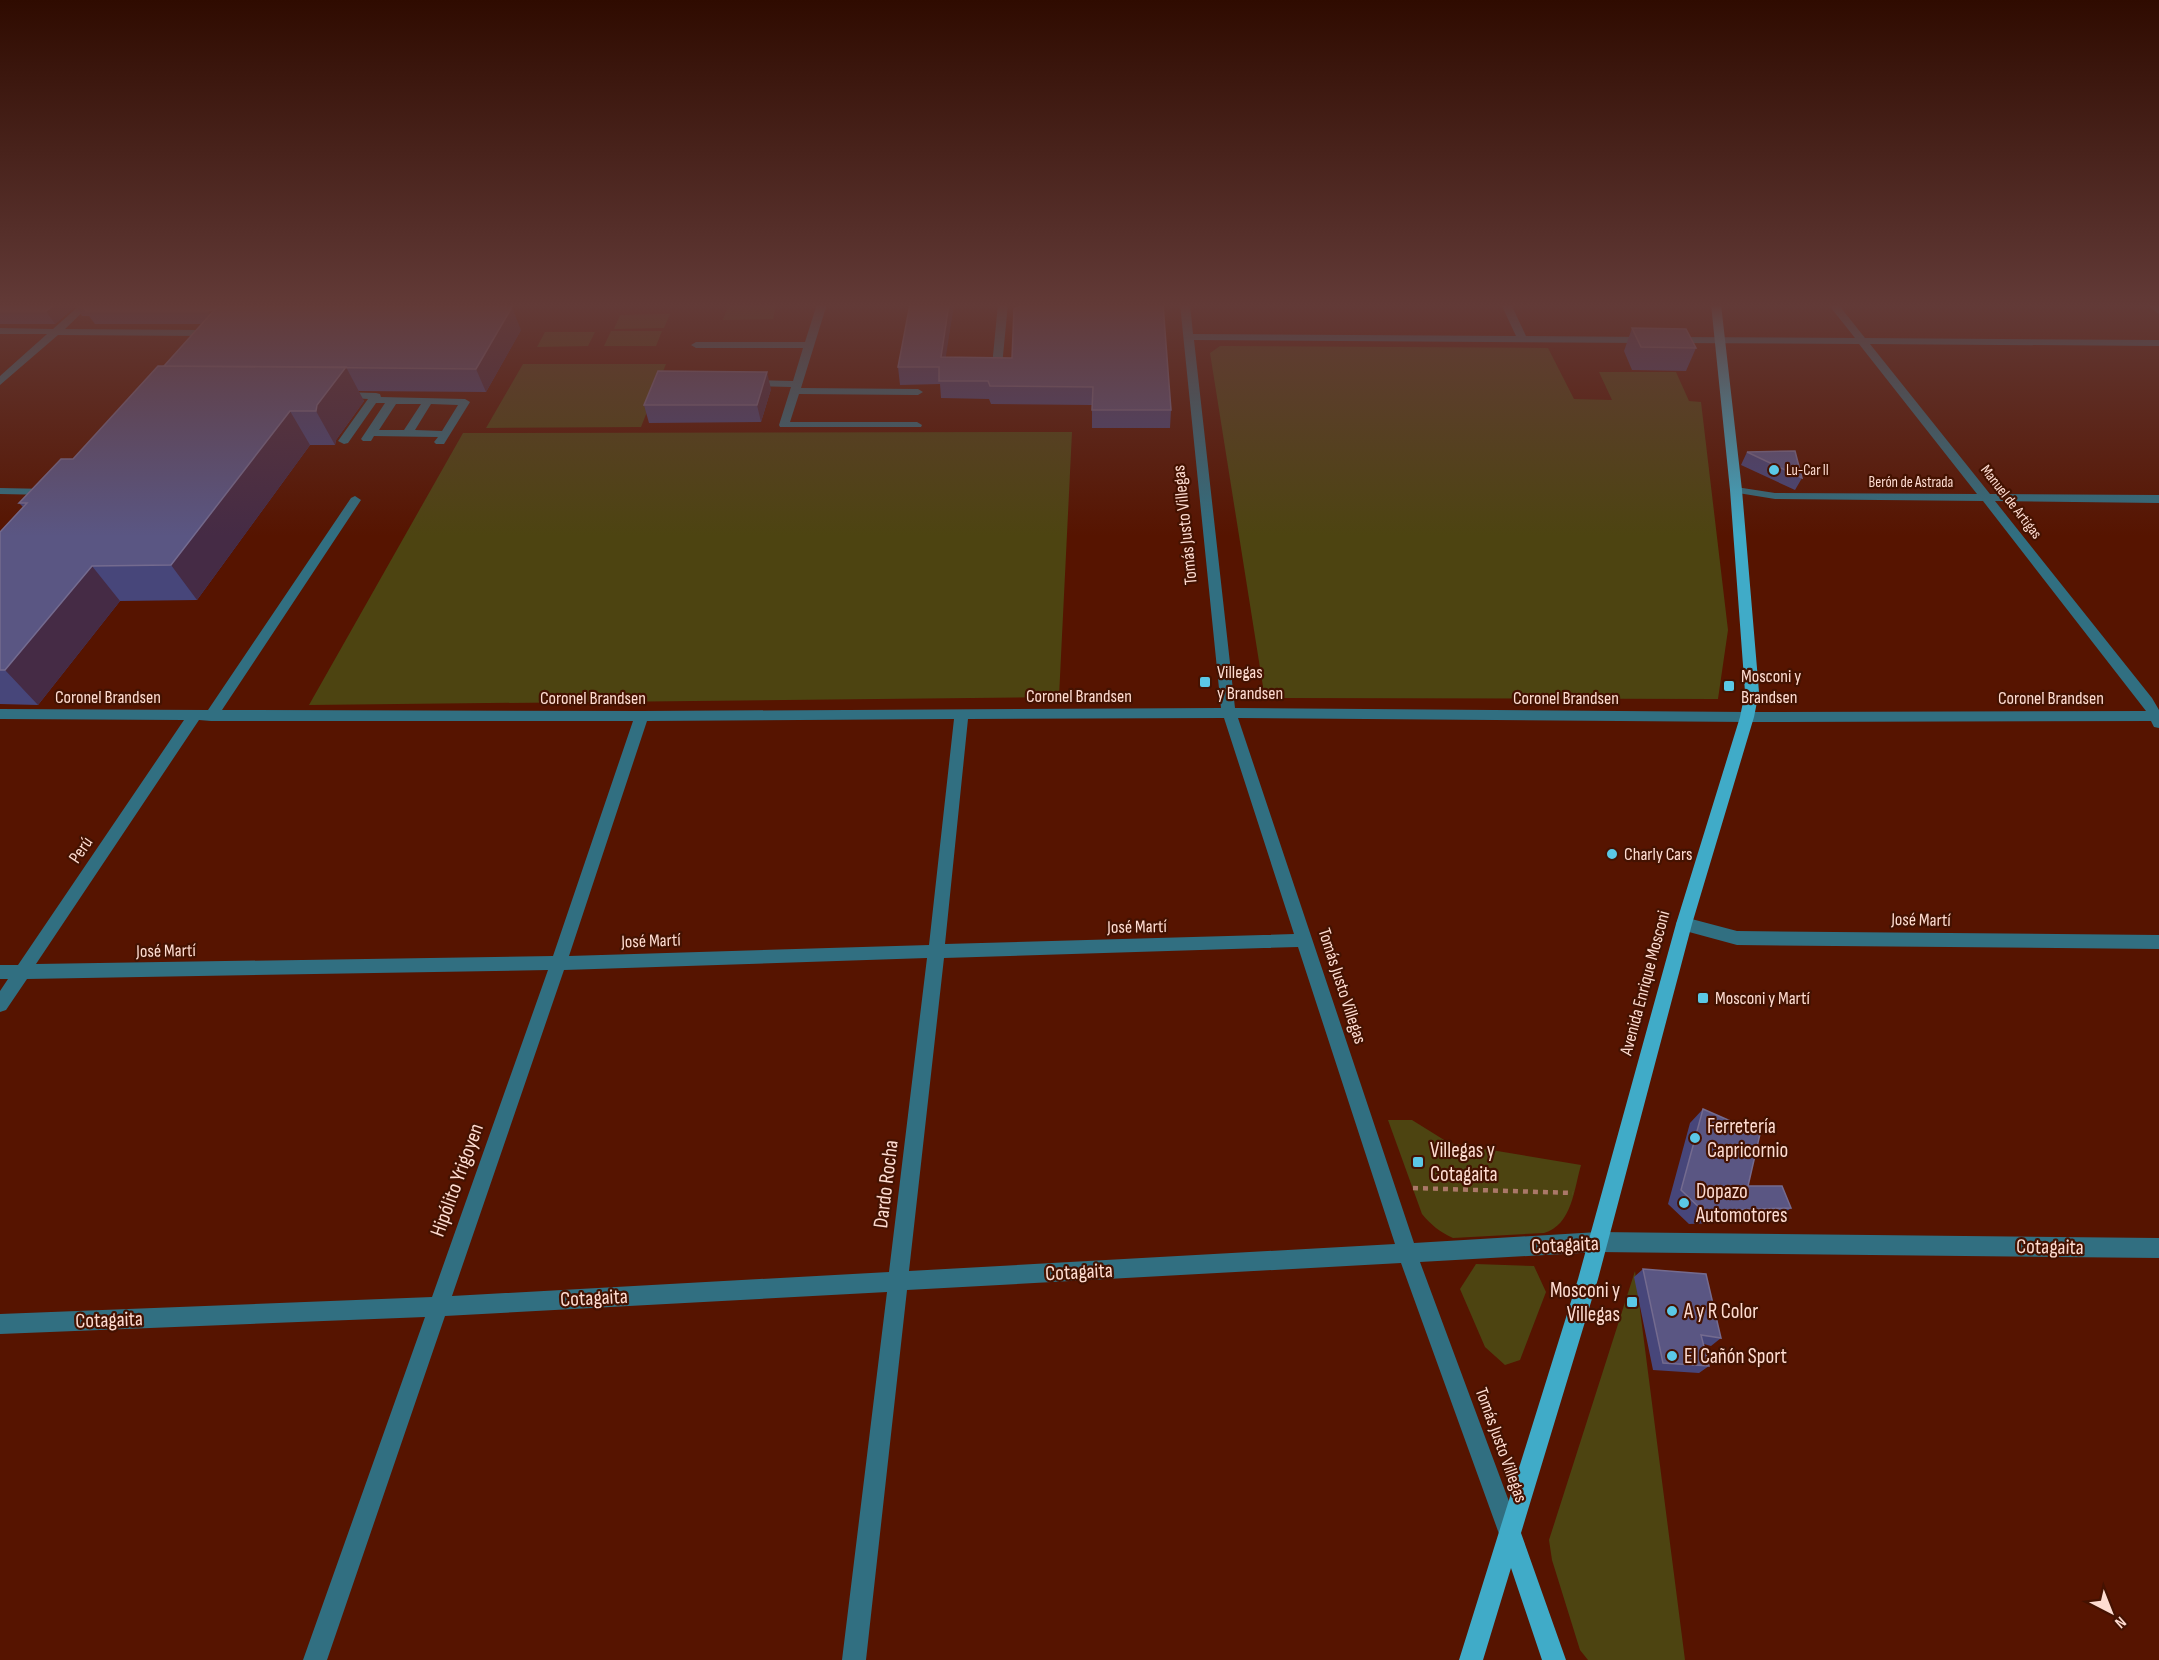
<svg xmlns="http://www.w3.org/2000/svg" width="2159" height="1660" viewBox="0 0 2159 1660" font-family="'Sofia Sans Condensed',sans-serif">
  <style>
    .green { fill: #4d4411 }
    .lines { fill: none; stroke-linecap: round; stroke-linejoin: round }
    .path { stroke: #aa7868; stroke-width: 4.5; stroke-dasharray: 5 5; stroke-linecap: butt }
    .minor { fill: #316f81; fill-rule: evenodd }
    .major { fill: #40abc8; fill-rule: evenodd }
    .wall { fill: #47467a }
    .shaded-wall { fill: #452b45 }
    .building { fill: #5a5683; stroke: #746b8f; stroke-width: 1.5 }
    .poi-dot { fill: #5bc8e6; stroke: #441201; stroke-width: 2 }
    .labels { text-anchor: middle; dominant-baseline: central; stroke-width: 4.5; stroke-linejoin: round; paint-order: stroke }
    .far-poi-label { font-size: 15px; fill: #fedcd1; stroke: #441201; text-anchor: start }
    .far-street-label { font-size: 15px; fill: #fedcd1; stroke: #441201 }
    .street-label { font-size: 18px; fill: #fedcd1; stroke: #441201 }
    .poi-label { font-size: 18px; fill: #fedcd1; stroke: #441201; text-anchor: start }
    .near-poi-label { font-size: 21px; fill: #fedcd1; stroke: #441201; text-anchor: start }
    .near-street-label { font-size: 21px; fill: #fedcd1; stroke: #441201 }
  </style>
  <rect width="100%" height="100%" fill="#561400"/>
  <path class="green" d="M776,305l-3,14 -50,1 5,-14z
    M670,314l-6,14 -50,1 6,-14z
    M611,331h51l-6,15h-52z
    M545,332h50l-7,14 -51,1z
    M1220,346l328,2 26,51 38,1 -13,-28h77l13,29 12,1 27,228 -10,69 -441,-1 -13,-5 -54,-340z
    M523,364h143l-25,63 -155,1z
    M1072,432l-13,265 -750,8 154,-272z
    M1388,1120h24l37,23 132,22c-7,24 -9,60 -37,68l-91,5c-13,-6 -22,-13 -31,-24z
    M1476,1264l58,2 12,26 -26,68 -15,5 -20,-18 -25,-58z
    M1635,1271l50,389h-97l-8,-10 -28,-90 -3,-20z"/>
  <g class="lines">
    <path class="path" d="M1413,1188l160,5"/>
    <path class="minor" d="M81,304h10l-26,25 141,1 5,3 -5,3 -148,-1 -58,50v-9l47,-42h-47v-6l53,1z
      M817,304h10l-26,84 117,1 5,3 -5,3 -119,-1 -9,28h127l5,3 -1,2h-141l-1,-2 12,-38 -42,-1 -5,-3 5,-3 44,1 10,-33h-107l-5,-3 5,-3h109z
      M998,304h10l-6,62 -5,3 -5,-3z
      M1180,304h10l3,30 323,2 -15,-32h10l15,32 122,1 5,3 -5,3 -454,-3 41,368 512,4 399,-1 -163,-210 -208,-2 -43,-7 -2,-2 6,-3 39,6 202,1 -118,-150 -187,-1 -5,-3 5,-3 183,1 -27,-34h10l27,34 294,2v6l-289,-2 120,150 169,1v8l-164,-2 157,197 7,12v18l-5,-1 -3,-6 -404,1 -509,-4 176,525 184,-11 561,6v20l-561,-6 -178,10 100,269 -3,8 -8,3 -8,-3 -3,-8 -97,-268 -494,27 -41,370h-24l45,-368 -442,24 -118,344h-24l122,-343 -425,17v-20l432,-17 116,-327 -521,9 -21,31 -6,2v-21l8,-12h-8v-14h18l166,-245 -184,-1v-10l208,1 143,-212 4,-2 6,4 -139,210 420,1 579,-3zM1224,718l70,216 -349,10 23,-225zM954,719l-25,226 -360,11 78,-235zM199,720l12,1h422l-80,235 -517,8zM1298,947l97,297 -486,27 35,-313zM927,958l-38,314 -437,24 112,-326z
      M2146,304h11l2,2v8z
      M341,392l35,1 4,1 1,3 84,2 5,3 -26,42h-8l-2,-2 4,-5 -64,-1 -3,5h-8l-2,-2 24,-36h-9l-28,40 -4,1 -6,-3 30,-42 -31,-2v-4zM396,404h25l-17,26h-25zM431,404l27,1 -16,26 -27,-1z
      M0,488l49,1 6,3 -6,3 -49,-1z
      M1684,917l53,14 422,4v14l-422,-4 -59,-16 -2,-5 2,-5z"/>
    <path class="major" d="M1711,304h10l21,186 17,202 -5,25 -62,207 -94,355 -77,254 45,127h-24l-31,-92 -28,92h-24l119,-381 98,-355 64,-207 5,-25 -15,-202z"/>
  </g>
  <path class="wall" d="M0,304h240l-4,3 285,23 -35,62 -128,-1 6,10 -28,39 -1,5h-25l-113,155 -77,1 -82,104 -38,-1v-172l23,-25 -4,-4 54,-44 91,-93 38,-42h-107l-6,-8h-7l-6,-10 -21,18h-55z
    M954,304l-9,53 67,1 159,52 -1,18h-78v-23l-101,-1 -2,-5 -48,-1 -1,-14 -40,1 -2,-18z
    M1632,328l64,20 -10,23 -54,-1 -8,-19z
    M771,389l-10,33 -112,1 -5,-18z
    M1747,452l55,26 -7,12 -54,-25z
    M1703,1109l45,77 43,22 -16,13 -86,3 -21,-20 22,-81z
    M1643,1269l78,69 -10,8 -7,-2 5,22 -10,7 -46,-3 -19,-93z"/>
  <path class="shaded-wall" d="M55,304h19l2,2 -21,18 -9,-13z
    M220,304h20l-17,18 -8,2 -7,-13z
    M949,304h5l-11,71 -2,-18z
    M512,307l9,23 -35,62 -10,-23z
    M346,367l18,34 -28,39 -1,5 -19,-34 1,-6z
    M767,372l4,17 -10,33 -4,-17z
    M290,411l20,34 -113,155 -26,-35z
    M92,566l28,35 -82,104 -33,-35z"/>
  <path class="building" d="M0,304h55l-9,7h-46z
    M81,304h139l-4,5 -8,2h-122z
    M910,304h39l-8,53 71,1 2,-49 9,-4v-1h140l8,106h-79l1,-23 -103,-1 -2,-5h-49v-14h-41z
    M217,307h295l-36,62 -312,-3z
    M1632,328l54,1 10,19 -55,-1z
    M158,366l188,1 -29,38 -1,6h-26l-119,154 -79,1 -87,104h-5v-138l27,-29h-8l42,-44h12z
    M658,371l109,1 -10,33h-113z
    M1795,451l7,27 -55,-26z
    M1703,1109l57,25 -12,52h34l9,22 -88,3 -22,-21z
    M1643,1269l63,5 15,64 -20,-3 8,31 -46,-3z"/>
  <linearGradient id="sky" x2="0" y2="1"><stop stop-color="#2f0b00"/><stop offset="0.57" stop-color="#623a37"/><stop offset="1" stop-color="#623a37" stop-opacity="0"/></linearGradient>
  <rect width="2159" height="536" fill="url(#sky)"/>
  <g class="poi-dot">
    <circle cx="1774" cy="470" r="6"/>
    <rect x="1199" y="676" width="12" height="12" rx="3"/>
    <rect x="1723" y="680" width="12" height="12" rx="3"/>
    <circle cx="1612" cy="854" r="6"/>
    <rect x="1697" y="992" width="12" height="12" rx="3"/>
    <circle cx="1695" cy="1138" r="6"/>
    <rect x="1412" y="1156" width="12" height="12" rx="3"/>
    <circle cx="1684" cy="1203" r="6"/>
    <rect x="1626" y="1296" width="12" height="12" rx="3"/>
    <circle cx="1672" cy="1311" r="6"/>
    <circle cx="1672" cy="1356" r="6"/>
  </g>
  <g class="labels">
    <g class="far-poi-label">
      <text x="1786" y="470">Lu-Car II</text>
    </g>
    <g class="far-street-label">
      <text x="1911" y="482">Berón de Astrada</text>
      <text transform="translate(2011 502) rotate(52)">Manuel de Artigas</text>
    </g>
    <g class="street-label">
      <text transform="translate(1185 525) rotate(-96)">Tomás Justo Villegas</text>
      <text x="1079" y="696">Coronel Brandsen</text>
      <text x="108" y="697">Coronel Brandsen</text>
      <text x="593" y="698">Coronel Brandsen</text>
      <text x="1566" y="698">Coronel Brandsen</text>
      <text x="2051" y="698">Coronel Brandsen</text>
      <text transform="translate(81 850) rotate(-56)">Perú</text>
      <text transform="translate(1921 920) rotate(1)">José Martí</text>
      <text transform="translate(1137 927) rotate(-1)">José Martí</text>
      <text transform="translate(651 941) rotate(-2)">José Martí</text>
      <text transform="translate(166 951) rotate(-1)">José Martí</text>
      <text transform="translate(1645 983) rotate(-75)">Avenida Enrique Mosconi</text>
      <text transform="translate(1342 986) rotate(72)">Tomás Justo Villegas</text>
      <text transform="translate(1501 1445) rotate(70)">Tomás Justo Villegas</text>
    </g>
    <g class="poi-label">
      <text x="1217" y="672">Villegas<tspan x="1217" dy="21">y Brandsen</tspan></text>
      <text x="1741" y="676">Mosconi y<tspan x="1741" dy="21">Brandsen</tspan></text>
      <text x="1624" y="854">Charly Cars</text>
      <text x="1715" y="998">Mosconi y Martí</text>
    </g>
    <g class="near-poi-label">
      <text x="1707" y="1126">Ferretería<tspan x="1707" dy="24">Capricornio</tspan></text>
      <text x="1430" y="1150">Villegas y<tspan x="1430" dy="24">Cotagaita</tspan></text>
      <text x="1696" y="1191">Dopazo<tspan x="1696" dy="24">Automotores</tspan></text>
      <text x="1620" y="1290" text-anchor="end">Mosconi y<tspan x="1620" dy="24">Villegas</tspan></text>
      <text x="1684" y="1311">A y R Color</text>
      <text x="1684" y="1356">El Cañón Sport</text>
    </g>
    <g class="near-street-label">
      <text transform="translate(457 1180) rotate(-70)">Hipólito Yrigoyen</text>
      <text transform="translate(886 1184) rotate(-83)">Dardo Rocha</text>
      <text transform="translate(1565 1245) rotate(-3)">Cotagaita</text>
      <text transform="translate(2050 1247) rotate(1)">Cotagaita</text>
      <text transform="translate(1079 1272) rotate(-3)">Cotagaita</text>
      <text transform="translate(594 1298) rotate(-3)">Cotagaita</text>
      <text transform="translate(109 1320) rotate(-2)">Cotagaita</text>
    </g>
  </g>
  <g transform="translate(2111 1612) rotate(138)" stroke="#441201" stroke-width="4.5" paint-order="stroke">
  <path d="M0-4.5L10 22L0 15L-10 22Z" fill="#fedcd1"/>
  <text y="-9" font-size="16" font-weight="bold" text-anchor="middle" fill="#fedcd1">N</text>
  </g>
</svg>
